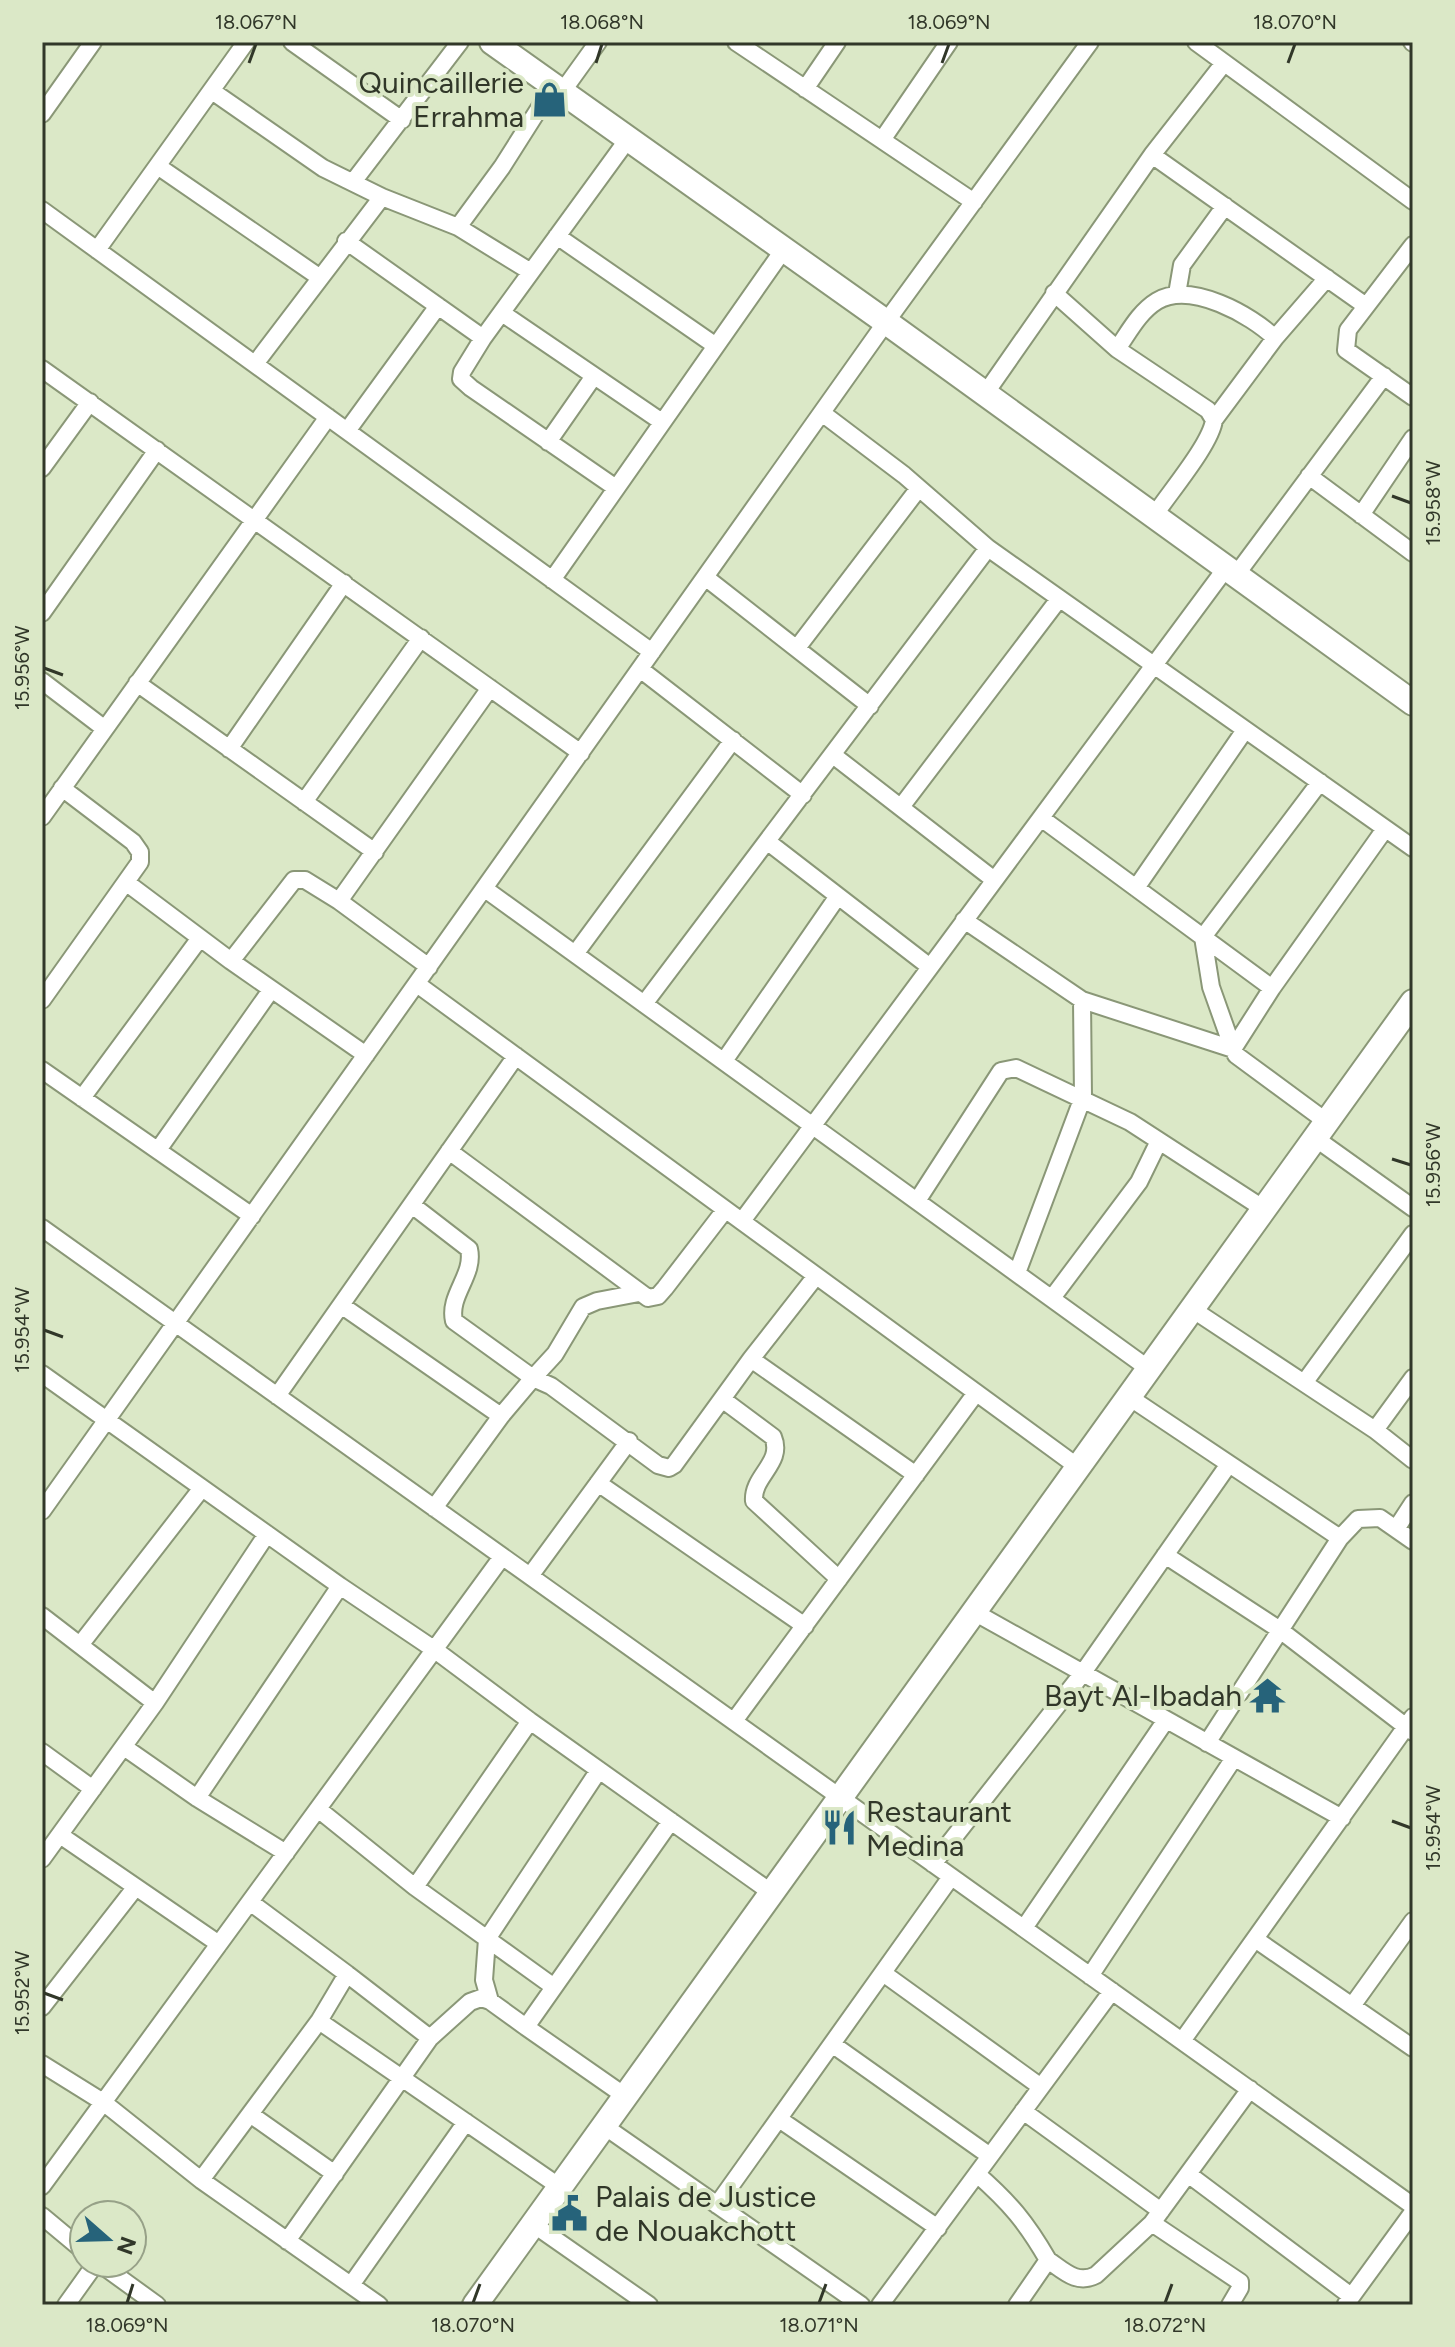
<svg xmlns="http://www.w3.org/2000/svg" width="1455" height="2347" viewBox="0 0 1455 2347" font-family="Figtree,sans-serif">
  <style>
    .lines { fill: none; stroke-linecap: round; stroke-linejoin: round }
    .street-casing { stroke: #8a9777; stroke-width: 20 }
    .secondary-casing { stroke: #8a9777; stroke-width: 28 }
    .street { stroke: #fff; stroke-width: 16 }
    .secondary { stroke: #fff; stroke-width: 24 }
    .ticks { fill: none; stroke: #313729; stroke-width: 3 }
    .labels { text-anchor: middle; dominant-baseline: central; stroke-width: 8; stroke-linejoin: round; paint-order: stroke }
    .poi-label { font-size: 30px; fill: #313729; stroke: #dbe8c7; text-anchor: end }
    .neatline { fill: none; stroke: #313729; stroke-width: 3 }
    .ticks-label { font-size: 20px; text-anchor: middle; fill: #313729 }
  </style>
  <rect width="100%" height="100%" fill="#dbe8c7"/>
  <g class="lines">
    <defs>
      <path id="street" d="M292,42l110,78
        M736,42l238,160
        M1196,42l217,159
        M1412,42l1,1
        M805,89l32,-47
        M212,91l111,77 59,29 76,30 73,45
        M562,92l36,-50
        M42,114l51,-72
        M882,140l67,-98
        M1152,155l214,151
        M159,167l160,110
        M353,182l107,-140
        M42,210l610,442
        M458,227l44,-60 52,-82
        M557,236l159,110
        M346,241l137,97
        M1413,245l-65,85 -2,20 67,47
        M97,250l149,-208
        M1054,293l63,56 91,61 6,10
        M1177,294l5,-29 43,-59
        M502,313l160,109
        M1117,349c12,-17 22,-37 40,-48 34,-20 94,14 118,37
        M255,364l127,-167
        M42,369l539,384
        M985,394l167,-239 72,-92
        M822,413l82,62 84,73 425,300
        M347,431l91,-125
        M548,442l46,-66
        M42,468l48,-66
        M1309,476l104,77
        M616,488l-145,-100 -10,-9 1,-7 21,-34 145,-199
        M1361,515l52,-77
        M1154,516c15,-23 57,-72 60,-96l61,-82 52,-60
        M1236,575l148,-199
        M705,577l165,129
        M552,580l232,-331
        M42,613l115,-163
        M797,648l122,-160
        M640,669l163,126
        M42,681l63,48
        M137,683l238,169
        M229,749l115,-166
        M833,755l160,124
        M304,802l117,-164
        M901,807l158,-208
        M42,817l286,-400
        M1041,818l231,170
        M768,842l162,125
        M127,883l104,78 135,94
        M1136,888l109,-158
        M485,889l664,480
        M964,920l118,80 151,49 -22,-62 -8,-50 117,-155
        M575,954l158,-214
        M231,961l63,-81h11l34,21
        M429,967l-90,-66 151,-213
        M417,984l661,483
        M42,1000l98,-138v-10l-7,-10 -71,-54
        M644,1004l344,-456
        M724,1061l114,-165
        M42,1070l210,146
        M82,1098l118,-160
        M1327,1122l-91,-67 -3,-6 39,-61 113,-159
        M1315,1138l98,70
        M158,1150l113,-160
        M449,1151l199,147 10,-2 7,-8 60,-78
        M917,1201l84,-130 15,-3 114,54 134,87
        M412,1205l57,44c6,26 -21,46 -15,72l79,57 22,-24 28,-47 14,-6 42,-8
        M742,1221l484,-653
        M42,1228l1371,978
        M1017,1273l66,-176 -1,-97
        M1052,1298l87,-116 20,-41
        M341,1305l160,111 -67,92
        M1192,1309l183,121 38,30
        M751,1359l165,116
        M42,1374l298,212 95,64 95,71 242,172
        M1304,1383l109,-149
        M277,1396l239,-340
        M1129,1397l211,141
        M722,1399l51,38c11,26 -21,39 -19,64l85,78
        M501,1416l32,-38 18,8 107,79 11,3 5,-3 77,-106 65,-83
        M1375,1430l38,-52
        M598,1483l207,143
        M42,1511l844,-1189 204,-280
        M1396,1529l17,-26
        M1165,1555l115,75 133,102
        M530,1576l99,-135
        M974,1612l368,206
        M42,1616l113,87
        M80,1645l122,-157
        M734,1721l242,-328
        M1207,1743l133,-205 18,-19 22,-1 33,23
        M124,1747l73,51 89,55
        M42,1752l51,37
        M197,1798l143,-212
        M318,1809l97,78 139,100
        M60,1835l159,109
        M42,1859l113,-156 112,-169
        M933,1864l149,-190 147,-210
        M415,1887l115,-166
        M1024,1928l142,-208
        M1255,1939l158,109
        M883,1973l158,114
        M347,1974l83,64
        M1090,1976l144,-218
        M490,2001l-6,-21 3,-41 112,-169
        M1352,2006l61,-85
        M42,2007l93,-119
        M319,2021l241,166
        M1182,2041l231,-324
        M832,2044l158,112
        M42,2064l61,38 98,78 178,125
        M625,2096l-99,-69 145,-206
        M1023,2111l138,100
        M250,2114l85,60
        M779,2119l159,109
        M604,2126l257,179
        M977,2174c33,29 49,48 71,86
        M1188,2174l163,122
        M201,2180l118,-159 28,-47 -97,-72
        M42,2186l460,-629
        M717,2205l234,-328
        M42,2216l42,35
        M1152,2223l88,59v6l-10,17
        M533,2224l116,81
        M287,2241l143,-203 40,-36 11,-4 9,3 36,26
        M99,2263l58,42
        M351,2285l115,-163
        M1346,2304l67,-92
        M66,2305l30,-42
        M880,2305l232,-314
        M1017,2305l31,-45c16,11 29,25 48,15l56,-52 98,-134"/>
      <path id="secondary" d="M492,42l394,280 527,381
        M475,2305l938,-1303"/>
    </defs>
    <use href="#street" class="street-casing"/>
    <use href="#secondary" class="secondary-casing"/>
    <use href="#street" class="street"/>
    <use href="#secondary" class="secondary"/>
  </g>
  <path class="ticks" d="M249,63l7,-19M596,63l6,-19M942,63l7,-19M1288,63l7,-19M1392,496l19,7M44,668l19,7M1392,1159l19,6M44,1330l19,7M1392,1821l19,7M44,1993l19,7M127,2303l6,-19M473,2303l7,-19M819,2303l7,-19M1165,2303l7,-19"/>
  <defs>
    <symbol id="shop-bare" viewBox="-9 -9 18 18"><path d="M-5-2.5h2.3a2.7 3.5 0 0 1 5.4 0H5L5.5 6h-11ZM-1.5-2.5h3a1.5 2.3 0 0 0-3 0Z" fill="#26637a" stroke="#dbe8c7" stroke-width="2.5" paint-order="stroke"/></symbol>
    <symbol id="temple-bare" viewBox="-9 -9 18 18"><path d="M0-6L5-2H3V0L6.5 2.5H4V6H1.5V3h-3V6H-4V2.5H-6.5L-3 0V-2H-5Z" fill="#26637a" stroke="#dbe8c7" stroke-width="2.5" paint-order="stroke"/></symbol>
    <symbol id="restaurant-bare" viewBox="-9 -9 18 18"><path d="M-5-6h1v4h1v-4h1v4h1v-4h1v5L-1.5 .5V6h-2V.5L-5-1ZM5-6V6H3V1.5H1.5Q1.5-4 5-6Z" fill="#26637a" stroke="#dbe8c7" stroke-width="2.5" paint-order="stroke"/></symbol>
    <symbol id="civic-bare" viewBox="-9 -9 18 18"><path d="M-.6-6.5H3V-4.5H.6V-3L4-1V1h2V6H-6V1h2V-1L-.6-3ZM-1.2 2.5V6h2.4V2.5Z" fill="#26637a" stroke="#dbe8c7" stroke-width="2.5" paint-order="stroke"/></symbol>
  </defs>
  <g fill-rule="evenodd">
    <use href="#shop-bare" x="524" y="74" width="51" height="51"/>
    <use href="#temple-bare" x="1242" y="1670" width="51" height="51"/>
    <use href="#restaurant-bare" x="814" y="1802" width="51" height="51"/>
    <use href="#civic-bare" x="544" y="2188" width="51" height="51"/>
  </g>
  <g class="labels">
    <g class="poi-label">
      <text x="524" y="82">Quincaillerie<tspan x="524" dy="34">Errahma</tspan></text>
      <text x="1242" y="1695">Bayt Al-Ibadah</text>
      <text x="866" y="1811" text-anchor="start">Restaurant<tspan x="866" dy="34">Medina</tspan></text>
      <text x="595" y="2196" text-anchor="start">Palais de Justice<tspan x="595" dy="34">de Nouakchott</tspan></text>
    </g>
  </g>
  <rect width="1455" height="2347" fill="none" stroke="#dbe8c7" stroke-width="88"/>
  <g transform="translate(108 2239) rotate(110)"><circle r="38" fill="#dbe8c7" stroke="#97a188" stroke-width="2"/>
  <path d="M0-6L14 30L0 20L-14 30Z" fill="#26637a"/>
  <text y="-12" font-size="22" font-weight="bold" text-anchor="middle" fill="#313729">N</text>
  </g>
  <rect x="44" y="44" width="1367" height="2259" class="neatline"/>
  <g class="ticks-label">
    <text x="256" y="29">18.067°N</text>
    <text x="602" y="29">18.068°N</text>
    <text x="949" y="29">18.069°N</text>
    <text x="1295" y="29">18.070°N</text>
    <text transform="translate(1433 503) rotate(-90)" y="7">15.958°W</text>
    <text transform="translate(22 668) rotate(-90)" y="7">15.956°W</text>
    <text transform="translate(1433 1165) rotate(-90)" y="7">15.956°W</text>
    <text transform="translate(22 1330) rotate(-90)" y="7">15.954°W</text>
    <text transform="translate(1433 1828) rotate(-90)" y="7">15.954°W</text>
    <text transform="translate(22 1993) rotate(-90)" y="7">15.952°W</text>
    <text x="127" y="2332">18.069°N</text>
    <text x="473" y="2332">18.070°N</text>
    <text x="819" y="2332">18.071°N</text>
    <text x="1165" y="2332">18.072°N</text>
  </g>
</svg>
